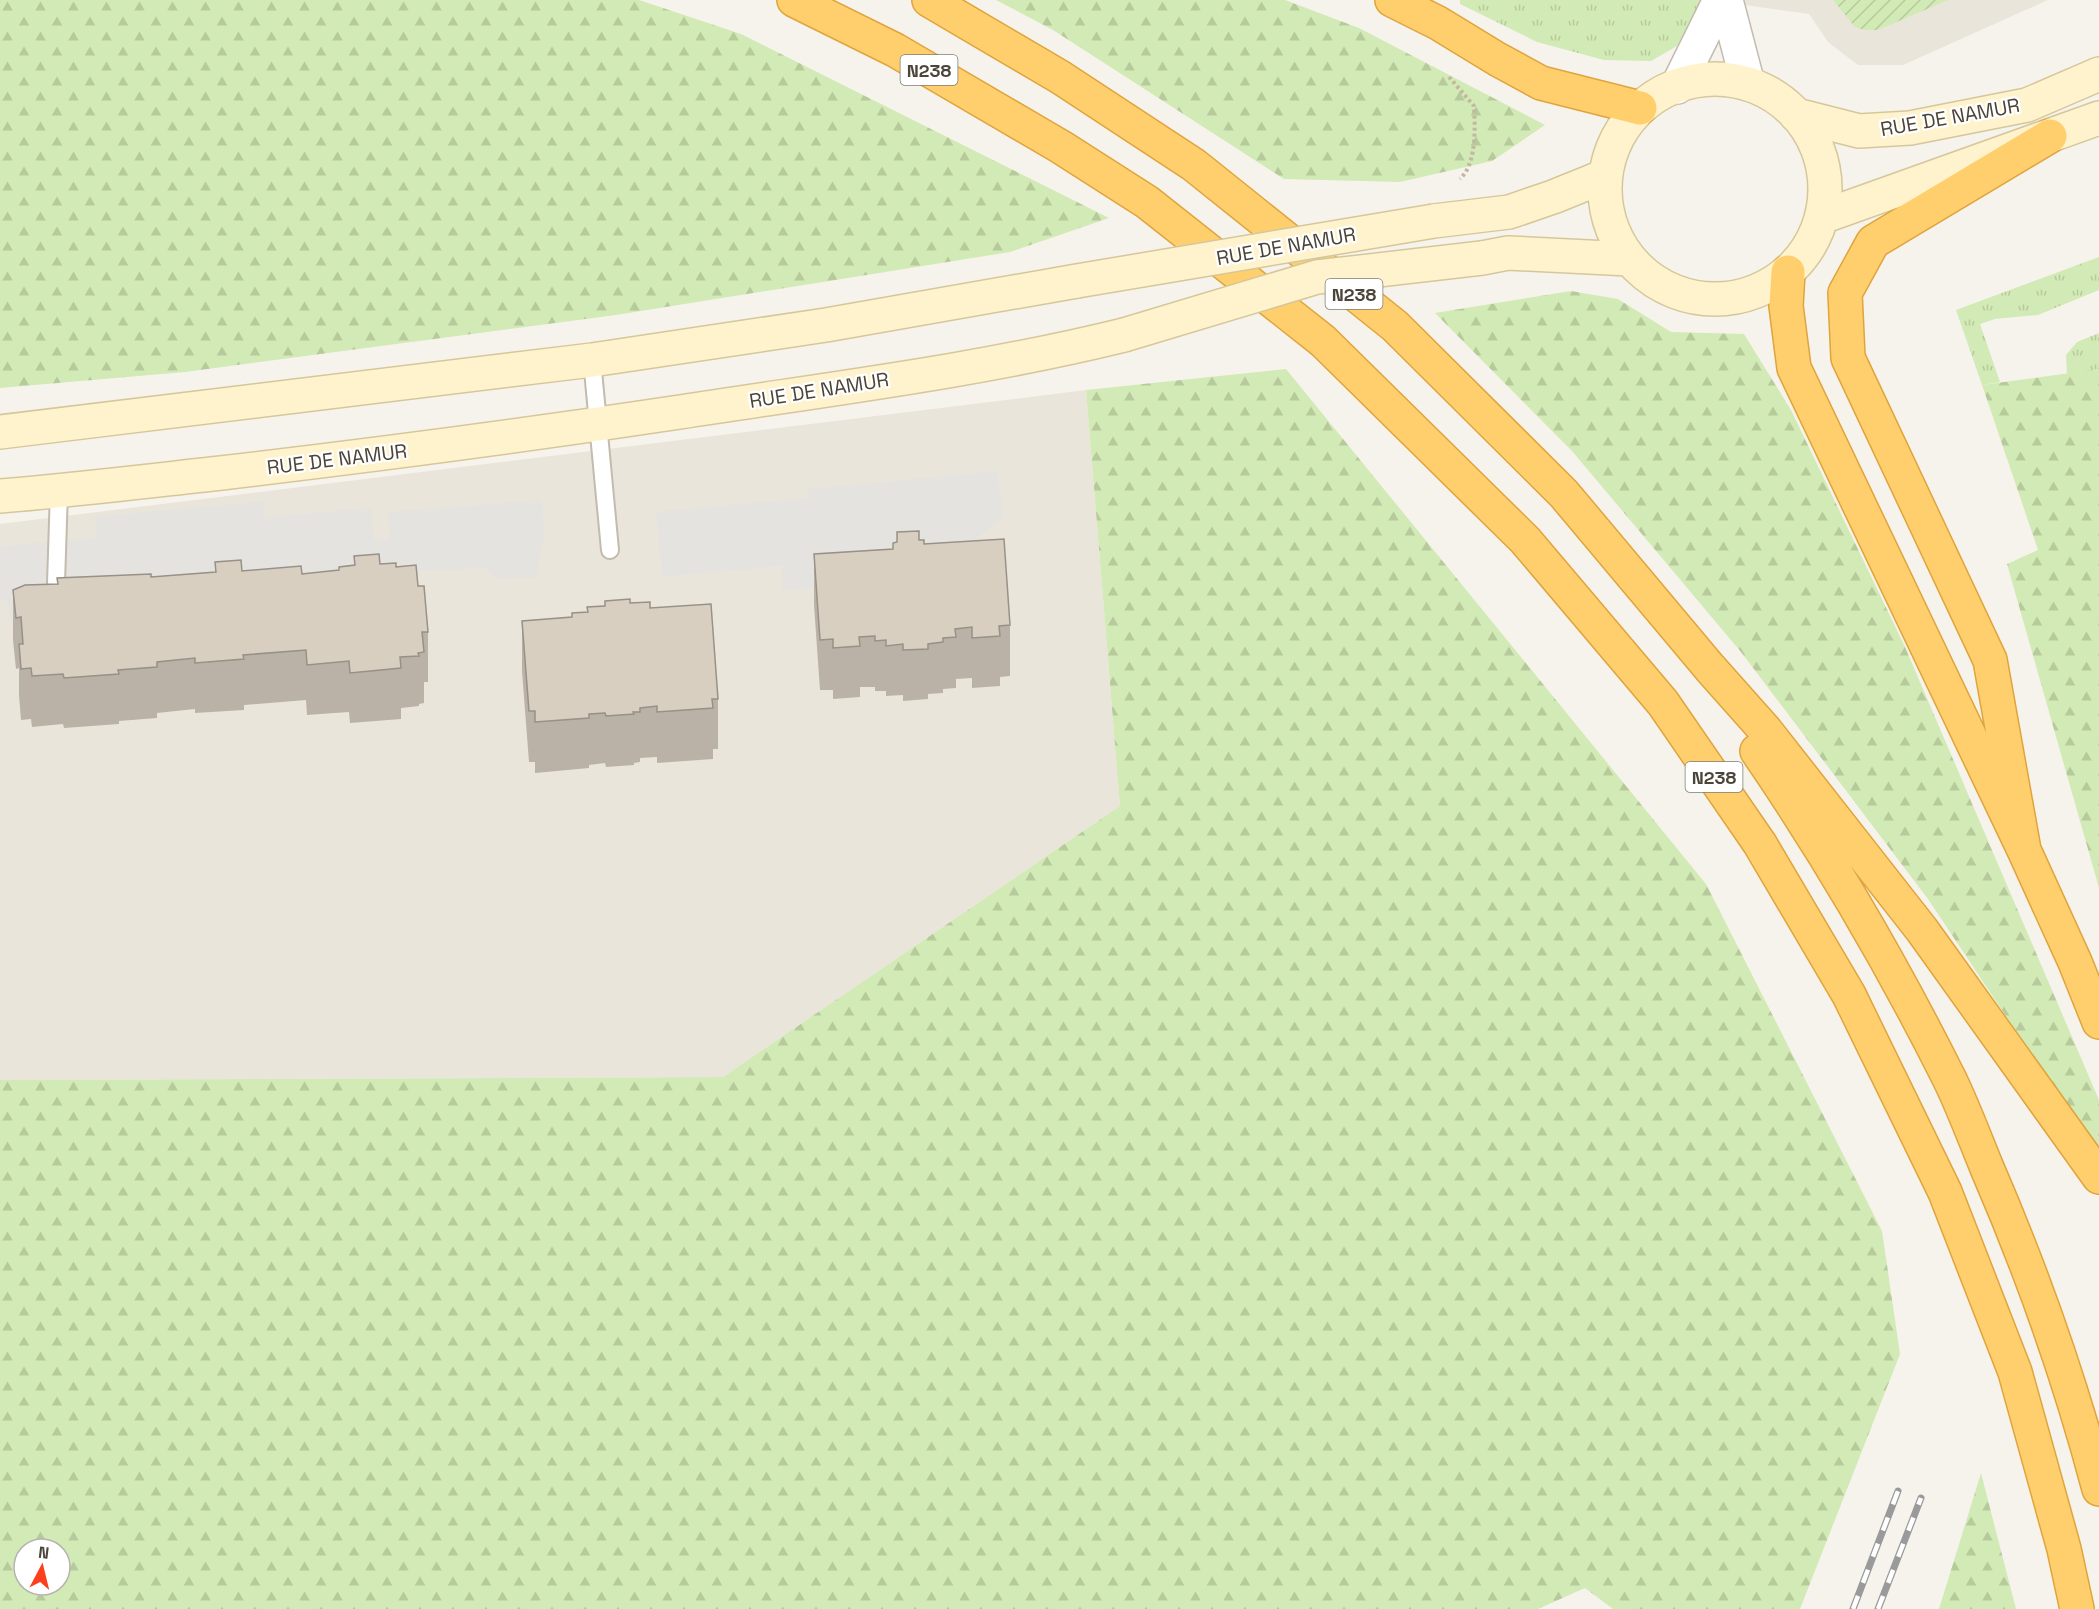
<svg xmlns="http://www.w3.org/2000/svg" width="2099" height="1609" viewBox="0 0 2099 1609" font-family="'Space Grotesk',sans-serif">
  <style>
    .residential { fill: #eae5da }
    .grass { fill: url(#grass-tufts) }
    .forest { fill: url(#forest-firs); fill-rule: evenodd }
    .garden { fill: url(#garden-furrows) }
    .parking { fill: #e5e3e0 }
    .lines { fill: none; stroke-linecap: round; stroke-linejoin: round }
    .lane-casing { stroke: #c2bbae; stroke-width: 20 }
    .street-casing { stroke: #c2bbae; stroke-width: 36 }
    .secondary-casing { stroke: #d6c79b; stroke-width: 36 }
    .highway-casing { stroke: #e0a43c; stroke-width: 36 }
    .path { stroke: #c4b79f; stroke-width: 4; stroke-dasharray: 3 3; stroke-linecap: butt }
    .lane { stroke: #fff; stroke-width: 16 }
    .street { stroke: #fff; stroke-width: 33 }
    .secondary { stroke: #fff3cd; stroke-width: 33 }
    .highway { stroke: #ffcf6e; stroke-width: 33 }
    .rail-casing { stroke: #9a9a9a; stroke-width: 7 }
    .rail { stroke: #fff; stroke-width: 4.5; stroke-dasharray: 14; stroke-linecap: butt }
    .secondary-bridge-casing { stroke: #d6c79b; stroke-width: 36; stroke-linecap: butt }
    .secondary-bridge { stroke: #fff3cd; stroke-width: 33 }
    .wall { fill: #bab2a6 }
    .building { fill: #d8cfc1; stroke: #979187; stroke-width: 1.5 }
    .labels { text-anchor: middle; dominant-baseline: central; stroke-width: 4.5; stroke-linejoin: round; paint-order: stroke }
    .shield { fill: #fff; stroke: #817c74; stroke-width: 1.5 }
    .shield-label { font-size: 18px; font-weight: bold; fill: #4b4439 }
    .street-label { font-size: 20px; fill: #4b4439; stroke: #fff }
  </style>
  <defs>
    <pattern id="grass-tufts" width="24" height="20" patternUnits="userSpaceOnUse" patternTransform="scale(1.5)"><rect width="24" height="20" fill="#d2eab5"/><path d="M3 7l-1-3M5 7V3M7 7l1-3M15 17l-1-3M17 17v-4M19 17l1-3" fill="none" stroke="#b6ca9c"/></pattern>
    <pattern id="forest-firs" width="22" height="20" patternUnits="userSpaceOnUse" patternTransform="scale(1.5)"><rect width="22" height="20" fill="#d2eab5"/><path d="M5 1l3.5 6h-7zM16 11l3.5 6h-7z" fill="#b6ca9c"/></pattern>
    <pattern id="garden-furrows" width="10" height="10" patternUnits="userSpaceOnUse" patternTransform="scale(1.5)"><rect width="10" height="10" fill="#d2eab5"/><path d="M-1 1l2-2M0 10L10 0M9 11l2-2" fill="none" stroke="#b6ca9c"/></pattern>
  </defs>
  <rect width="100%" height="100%" fill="#f6f3ec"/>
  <path class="residential" d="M1730,0h318l-145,65h-45l-30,-23 -19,-28 -64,-9z
    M1086,390l34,416 -397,271 -723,3v-556z"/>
  <path class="grass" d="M1460,0h240l-4,14 -19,32 -26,15 -47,-1 -67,-18 -77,-38z
    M2099,257v33l-61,25 -43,4 -15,5 20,58 -18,3 -26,-75z
    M2099,333v36l-32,5 -1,-19 11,-13z"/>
  <path class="forest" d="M0,0h639l102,34 368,184 -99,34 -394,63 -431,57 -185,16z
    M996,0h289l74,28 186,97 -53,36 -92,21 -116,-3 -231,-149z
    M1571,291l47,8 53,33 73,2 47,76 114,237 194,453v51l-4,-1 -167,-251 -187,-247 -169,-201 -137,-138z
    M1286,369l420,515 176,347 18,123 -100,255h-187l-28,-21 -47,21h-1538v-529l723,-3 397,-271 -34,-416zM24,1549h36v36h-36z
    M2099,369v519l-92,-324 31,-14 -56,-165z
    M1981,1473l35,136h-77z"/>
  <path class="garden" d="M1833,0h115l-70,30h-14l-9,-3z"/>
  <path class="parking" d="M998,471l5,47 -25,19 3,29 -84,14 -114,11 -2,-25 -119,11 -6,-65 153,-14 -1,-9z
    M542,500l3,35 -9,42 -42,1 -9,-10 -65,3 -3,10 -407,40 -2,-21 -8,1v-55l97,-8 -2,-22 168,-14 2,15 106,-9 3,32 16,-1 -2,-27z"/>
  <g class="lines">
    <defs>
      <path id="lane" d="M592,360l18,190
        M56,583l3,-92"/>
      <path id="street" d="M1726,0l22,84
        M1677,87l43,-87"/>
      <path id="secondary" d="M1605 189a110 110 0 1 1 220 0a110 110 0 1 1-220 0Z
        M1796,115l63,16 51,-3 117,-23 72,-31
        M1822,217l277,-99
        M1434,221l75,-9 44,-15 52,-21
        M1482,258l26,-5 121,6
        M0,432l592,-72 234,-35 251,-44
        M0,496c74,-6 148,-15 221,-23 154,-18 306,-38 459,-61 148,-23 298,-41 444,-77"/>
      <path id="highway" d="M794,0l101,50 166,97 86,55 176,139 202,199 138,163 97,141 89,151 96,197 70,180 49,177 13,60
        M929,0l131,77 134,88 201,161 169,168 146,174 56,63 156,199 177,247
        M1392,0l46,23 59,36 44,24 99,25
        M1788,272l-2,34 8,62 230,482 51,112 24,60
        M1757,751c72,105 136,215 193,329 14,29 25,59 37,88 45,104 83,211 112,321
        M2024,850l-34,-190 -142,-302 -3,-65 28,-51 177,-106"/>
    </defs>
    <use href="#lane" class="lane-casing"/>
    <use href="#street" class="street-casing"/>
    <use href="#secondary" class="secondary-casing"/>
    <use href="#highway" class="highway-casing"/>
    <path class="path" d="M1449,77l25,29c1,22 3,57 -14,73"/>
    <use href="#lane" class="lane"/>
    <use href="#street" class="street"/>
    <use href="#secondary" class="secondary"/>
    <use href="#highway" class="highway"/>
    <defs>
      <path id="rail" d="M1853,1609l45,-118
        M1878,1609l43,-111"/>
    </defs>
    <use href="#rail" class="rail-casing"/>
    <use href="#rail" class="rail"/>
    <defs>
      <path id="secondary-bridge" d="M1077,281l357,-60
        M1124,335l193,-58 165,-19"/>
    </defs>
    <use href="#secondary-bridge" class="secondary-bridge-casing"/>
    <use href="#secondary-bridge" class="secondary-bridge"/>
  </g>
  <path class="wall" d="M919,540l91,85v51l-10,1v9l-28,2v-10l-16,1v9l-13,1v4l-15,1v5l-25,2v-6l-17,1v-5h-11v-4h-15v10l-27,2v-9h-13l-6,-85v-51l79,-5v-6z
    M354,556l26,8 16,3 22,19 10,46v50h-4v21l-5,1v2l-18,2v11l-51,4 -1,-11 -42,3 -1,-15 -62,5v5l-49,3v-4l-38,4v5l-38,3v3l-55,4 -1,-4 -31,3 -1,-8 -10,1 -2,-25v-27l-3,1 -3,-29v-50l44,-6v-6l94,-1 64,-5v-10l27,9 60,3 37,-4 15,-5z
    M630,603l20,5 68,91v50h-5v10l-56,4v-6l-17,1v4l-6,1v2l-28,2 -1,-4 -16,2v3l-54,5v-11h-6l-7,-91v-50l50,-4 15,-5v-5z"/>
  <path class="building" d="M919,531v9h5v4l80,-5 6,86 -11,1 1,10 -28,2v-11l-17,2 1,8 -13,1v4l-15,2v5l-25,1v-6l-17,2v-6l-11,1v-5l-16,1 1,9 -27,2v-9l-13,1 -6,-86 79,-5v-6l4,-1v-10z
    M379,554l1,10 16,-1v4l20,-2 2,21h6l4,46h-6l2,20 -6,1 1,3 -19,1 1,11 -51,5 -1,-12 -42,4 -1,-15 -63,5 1,4 -49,4v-5l-38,4v5l-39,3 1,4 -55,4 -1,-4 -31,2 -1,-8 -10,1 -2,-25h4l-2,-27 -5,1 -3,-28 12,-5 33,-1 -1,-6 94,-4v3l65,-5 -1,-10 26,-2 1,11 59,-5 1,8 37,-4v-3l16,-2 -1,-9z
    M630,599v4l20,-1v6l61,-4 7,95h-6l1,9 -56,4v-6l-17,2v4h-7l1,2 -28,2 -1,-3 -16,1v4l-54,4v-11h-6l-7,-90 50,-4v-4l16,-1 -1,-5 18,-1v-5z"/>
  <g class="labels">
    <g class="shield">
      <rect x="900.5" y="55" width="57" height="30" rx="4.5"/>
      <rect x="1325.5" y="279" width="57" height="30" rx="4.5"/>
      <rect x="1685.5" y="762" width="57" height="30" rx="4.5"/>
    </g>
    <g class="shield-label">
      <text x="929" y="70">N238</text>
      <text x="1354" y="294">N238</text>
      <text x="1714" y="777">N238</text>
    </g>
    <g class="street-label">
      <text transform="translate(1950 117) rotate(-10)">RUE DE NAMUR</text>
      <text transform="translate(1286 246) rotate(-10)">RUE DE NAMUR</text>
      <text transform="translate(819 390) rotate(-9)">RUE DE NAMUR</text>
      <text transform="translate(337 459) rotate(-7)">RUE DE NAMUR</text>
    </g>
  </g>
  <g transform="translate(42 1567) rotate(7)"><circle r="28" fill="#ffffff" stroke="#b7b4b0" stroke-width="1.5"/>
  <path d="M0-4.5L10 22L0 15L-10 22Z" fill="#fc3f1d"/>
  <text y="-9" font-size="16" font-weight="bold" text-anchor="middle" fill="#4b4439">N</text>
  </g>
</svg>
